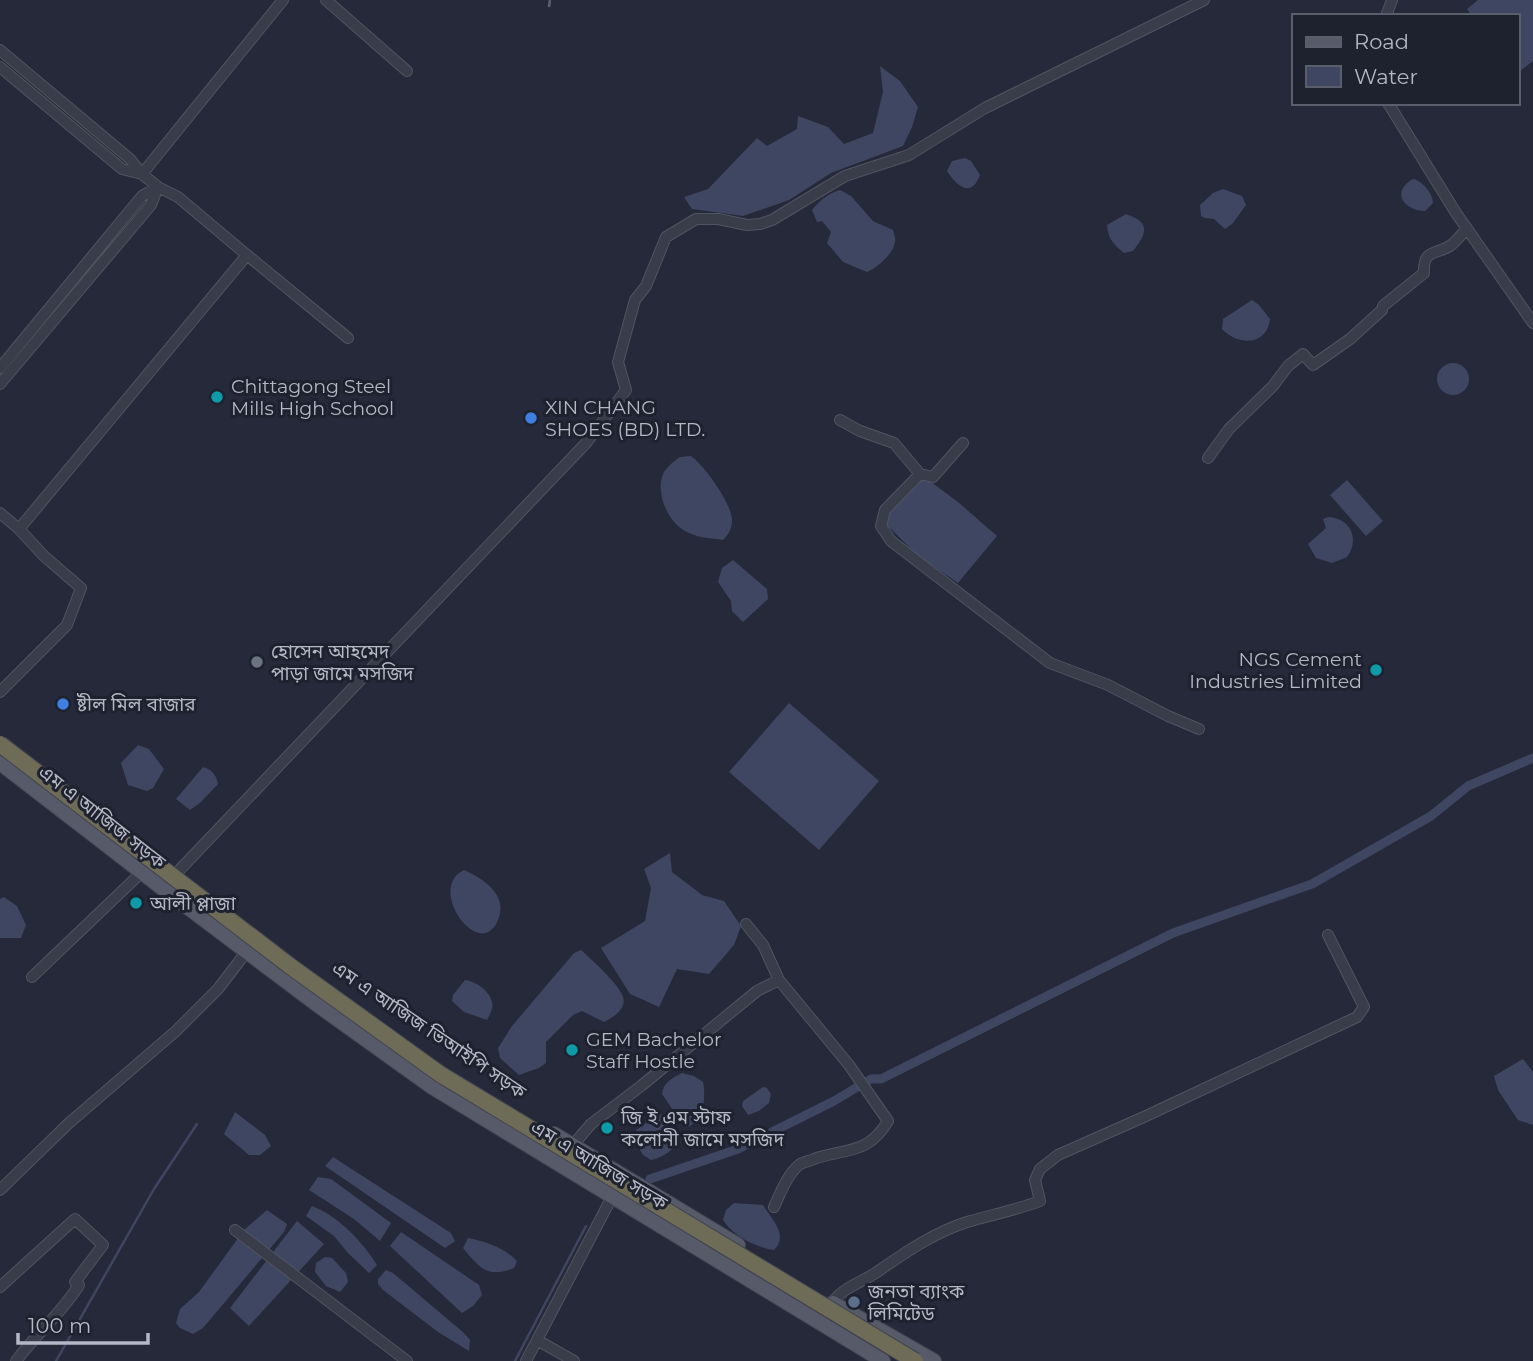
<svg xmlns="http://www.w3.org/2000/svg" width="1533" height="1361" viewBox="0 0 1533 1361" font-family="Montserrat,'Noto Sans Bengali',sans-serif">
  <style>
    .water { fill: #3f4662 }
    .lines { fill: none; stroke-linecap: round; stroke-linejoin: round }
    .stream { stroke: #3f4662; stroke-width: 2.5 }
    .canal { stroke: #3f4662; stroke-width: 9 }
    .minor-casing { stroke: #515461; stroke-width: 12 }
    .major-casing { stroke: #424552; stroke-width: 16 }
    .minor { stroke: #393c49; stroke-width: 10 }
    .major { stroke: #575b69; stroke-width: 14 }
    .rail { stroke: #5c5f70; stroke-width: 2.5; stroke-dasharray: 7 7; stroke-linecap: butt }
    .highway-bridge-casing { stroke: #414451; stroke-width: 18; stroke-linecap: butt }
    .highway-bridge { stroke: #6e6b57; stroke-width: 16 }
    .culture-dot { fill: #0f9aa8; stroke: #1e212e; stroke-width: 2.5 }
    .shop-dot { fill: #3f7fe0; stroke: #1e212e; stroke-width: 2.5 }
    .worship-dot { fill: #6b7280; stroke: #1e212e; stroke-width: 2.5 }
    .service-dot { fill: #5c6f8a; stroke: #1e212e; stroke-width: 2.5 }
    .labels { text-anchor: middle; dominant-baseline: central; stroke-width: 6; stroke-linejoin: round; paint-order: stroke }
    .poi-label { font-size: 19px; fill: #b4b7c5; stroke: #1e212e; text-anchor: start }
    .street-label { font-size: 19px; fill: #b4b7c5; stroke: #1e212e }
  </style>
  <rect width="100%" height="100%" fill="#262939"/>
  <path class="water" d="M1478,0h55v61l-13,10 -3,-3v-52h-45l-5,-7z
    M880,66l20,15 18,26 -6,20 -9,19 -72,27 -42,27 -46,16 -51,-7 -8,-12 24,-8 49,-51 10,8 30,-17 1,-13 30,11 16,17 29,-11 10,-41z
    M965,158l6,3 9,14c-9,24 -23,11 -33,-4l5,-10z
    M1413,179c9,1 20,15 20,24l-8,8c-21,-1 -35,-19 -12,-32z
    M1223,189l19,7 4,9 -13,18 -8,6 -11,-10 -9,-1 -4,-2 -1,-11 13,-12z
    M840,190l11,6 22,25 20,9c1,4 3,8 2,12 -1,11 -18,26 -28,30l-24,-10 -16,-19 4,-11 -9,-11 -5,1 -5,-12c7,-9 17,-17 28,-20z
    M1126,214c26,9 20,20 7,37l-9,2c-10,-8 -16,-14 -17,-28z
    M1252,300l7,5 11,14c-3,27 -32,27 -48,10l1,-10z
    M1437 379a16 16 0 1 1 32 0a16 16 0 1 1-32 0Z
    M691,456c13,9 41,48 41,64 0,8 -3,14 -9,20 -13,-2 -26,-2 -38,-9 -17,-9 -31,-40 -21,-59 4,-6 10,-11 16,-15z
    M923,476l35,26 39,34 -39,47 -40,-27 -35,-35 18,-24z
    M1347,480l36,41 -17,15 -36,-41z
    M1329,517c22,2 31,22 18,40l-15,6 -16,-5 -8,-14 18,-16 -3,-9z
    M733,560l34,29 1,10 -25,23 -11,-11 -1,-10 -13,-19 4,-14z
    M789,703l90,78 -60,69 -90,-78z
    M138,745l11,4 15,20 -11,19 -6,3 -19,-6 -7,-22z
    M203,767c9,3 13,7 15,17l-18,19 -10,7 -14,-11z
    M670,853l2,19 30,23 22,6 17,25 -7,19 -25,29 -32,-5 -18,38 -29,-13 -29,-46 44,-27 6,-33 -7,-19z
    M464,870c18,8 43,24 35,47 -2,6 -4,10 -9,14 -22,15 -60,-45 -26,-61z
    M4,897l13,9 9,19 -5,13h-21v-39z
    M581,950c11,10 38,34 42,47 4,12 -11,21 -19,25l-22,-11 -9,4 -27,27v21l-7,5 -20,7 -19,-17 -2,-10 14,-22 62,-73z
    M465,980c10,1 25,11 27,22 2,6 -2,12 -5,18l-23,-8 -12,-11 1,-6z
    M1523,1059l10,13v53l-15,-5 -20,-30 -4,-14z
    M682,1073l12,3 9,6c3,15 1,40 -16,45l-4,-2 -21,-31c1,-11 10,-16 20,-21z
    M763,1087l4,1 4,6 -2,9 -10,8 -11,4 -6,-9 1,-5z
    M235,1112l30,23 6,11 -11,9h-11l-25,-21z
    M659,1112l14,12 7,14c-4,11 -18,20 -29,22l-8,-5 -11,-19 2,-4 13,-10 -1,-4 6,-5z
    M333,1157l118,76 4,8 -10,7 -120,-82z
    M318,1177l13,2 60,44 -11,18 -26,-22 -45,-29z
    M734,1203l29,2c9,15 26,30 11,45 -19,-3 -41,-14 -51,-30l3,-10z
    M312,1206c25,9 51,36 65,59l-8,8 -21,-20 -14,-17 -28,-20z
    M267,1210l20,14 -3,8 -81,96 -10,6 -13,-6 -4,-5 4,-14 19,-17 45,-62z
    M297,1221l27,23 -75,82 -19,-18z
    M401,1232l78,53 3,10 -9,11 -11,7 -72,-67z
    M468,1238c19,4 35,9 49,23l-3,7c-27,11 -35,-1 -51,-20z
    M325,1257l7,1 14,15 2,9 -8,10 -14,-6 -11,-14 1,-9z
    M386,1270l7,3 71,60 6,7 -1,11 -31,-19 -55,-42 -5,-6v-5z"/>
  <g class="lines">
    <path class="stream" d="M56,1361l98,-172 43,-65
      M515,1361l71,-135"/>
    <path class="canal" d="M650,1179l88,-30 96,-48 37,-22h10l292,-146 139,-49 119,-68 37,-30 65,-28"/>
    <defs>
      <path id="minor" d="M326,0l81,71
        M1386,16l6,-16
        M0,50l130,109 12,15 16,13 20,10 69,58 -228,274
        M0,67l122,102 20,5
        M1388,103l68,110 77,110
        M142,174l141,-174
        M247,255l101,83
        M0,368l142,-172 16,-9
        M0,384l151,-179 7,-18
        M840,420l20,11 34,12 26,31 13,3 30,-34
        M1208,458l21,-29 44,-43 15,-20 15,-12 10,11 37,-26 32,-29 1,-4 41,-33c-1,-24 11,-18 26,-27 6,-4 12,-12 17,-18
        M920,474l-35,36 -4,16 10,15 159,122 58,22 60,31 31,13
        M0,513l19,16 25,27 37,32 -14,37 -67,67
        M169,881l418,-439 39,-52 -8,-28 17,-62 11,-14 20,-49 30,-18h22l29,6 13,-1 12,-4 73,-44 64,-21 76,-47 219,-108
        M32,977l110,-105
        M573,1145l18,-21 50,-38 116,-95 22,-11 -16,-35 -17,-21
        M0,1190l69,-67 107,-92 42,-42 29,-38
        M774,1207c6,-13 13,-32 25,-42 4,-3 11,-4 15,-6 32,-11 54,-4 74,-38l-39,-56 -70,-85
        M235,1230l172,131
        M0,1287l75,-68 28,26 -28,37 4,3c-18,29 -43,49 -63,76
        M832,1302c15,-17 27,-18 45,-30 29,-20 56,-39 90,-50 24,-7 49,-12 73,-21l-5,-21 5,-11 18,-14 88,-39 211,-99 7,-10 -36,-72
        M537,1340l76,-145
        M526,1361l11,-21 37,21"/>
      <path id="major" d="M0,763l162,125 157,118 113,81 451,274
        M554,1134l184,111
        M833,1303l101,58"/>
    </defs>
    <use href="#minor" class="minor-casing"/>
    <use href="#major" class="major-casing"/>
    <use href="#minor" class="minor"/>
    <use href="#major" class="major"/>
    <path class="rail" d="M549,7l1,-7"/>
    <defs>
      <path id="highway-bridge" d="M0,744l290,222 150,108 475,287"/>
    </defs>
    <use href="#highway-bridge" class="highway-bridge-casing"/>
    <use href="#highway-bridge" class="highway-bridge"/>
  </g>
  <g class="culture-dot">
    <circle cx="217" cy="397" r="7"/>
    <circle cx="1376" cy="670" r="7"/>
    <circle cx="136" cy="903" r="7"/>
    <circle cx="572" cy="1050" r="7"/>
    <circle cx="607" cy="1128" r="7"/>
  </g>
  <g class="shop-dot">
    <circle cx="531" cy="418" r="7"/>
    <circle cx="63" cy="704" r="7"/>
  </g>
  <circle class="worship-dot" cx="257" cy="662" r="7"/>
  <circle class="service-dot" cx="854" cy="1302" r="7"/>
  <g class="labels">
    <g class="poi-label">
      <text x="231" y="386">Chittagong Steel<tspan x="231" dy="22">Mills High School</tspan></text>
      <text x="545" y="407">XIN CHANG<tspan x="545" dy="22">SHOES (BD) LTD.</tspan></text>
      <text x="271" y="651">হোসেন আহমেদ<tspan x="271" dy="22">পাড়া জামে মসজিদ</tspan></text>
      <text x="1362" y="659" text-anchor="end">NGS Cement<tspan x="1362" dy="22">Industries Limited</tspan></text>
      <text x="77" y="704">ষ্টীল মিল বাজার</text>
      <text x="150" y="903">আলী প্লাজা</text>
      <text x="586" y="1039">GEM Bachelor<tspan x="586" dy="22">Staff Hostle</tspan></text>
      <text x="621" y="1117">জি ই এম স্টাফ<tspan x="621" dy="22">কলোনী জামে মসজিদ</tspan></text>
      <text x="868" y="1291">জনতা ব্যাংক<tspan x="868" dy="22">লিমিটেড</tspan></text>
    </g>
    <g class="street-label">
      <text transform="translate(102 817) rotate(38)">এম এ আজিজ সড়ক</text>
      <text transform="translate(429 1030) rotate(34)">এম এ আজিজ ভিআইপি সড়ক</text>
      <text transform="translate(599 1165) rotate(31)">এম এ আজিজ সড়ক</text>
    </g>
  </g>
  <rect x="1292" y="14" width="228" height="91" fill="#1e212e" stroke="#5a5d6a" stroke-width="2"/>
  <rect x="1306" y="37" width="35" height="10" fill="#575b69" stroke="#5a5d6a" stroke-width="2"/>
  <text x="1354" y="49" font-size="21" fill="#b4b7c5">Road</text>
  <rect x="1306" y="66" width="35" height="21" fill="#3f4662" stroke="#5a5d6a" stroke-width="2"/>
  <text x="1354" y="84" font-size="21" fill="#b4b7c5">Water</text>
  <path d="M18 1333v10h130v-10" fill="none" stroke="#b4b7c5" stroke-width="3.5"/>
  <text x="28" y="1333" font-size="21" fill="#b4b7c5" stroke="#1e212e" stroke-width="5" paint-order="stroke">100 m</text>
</svg>
